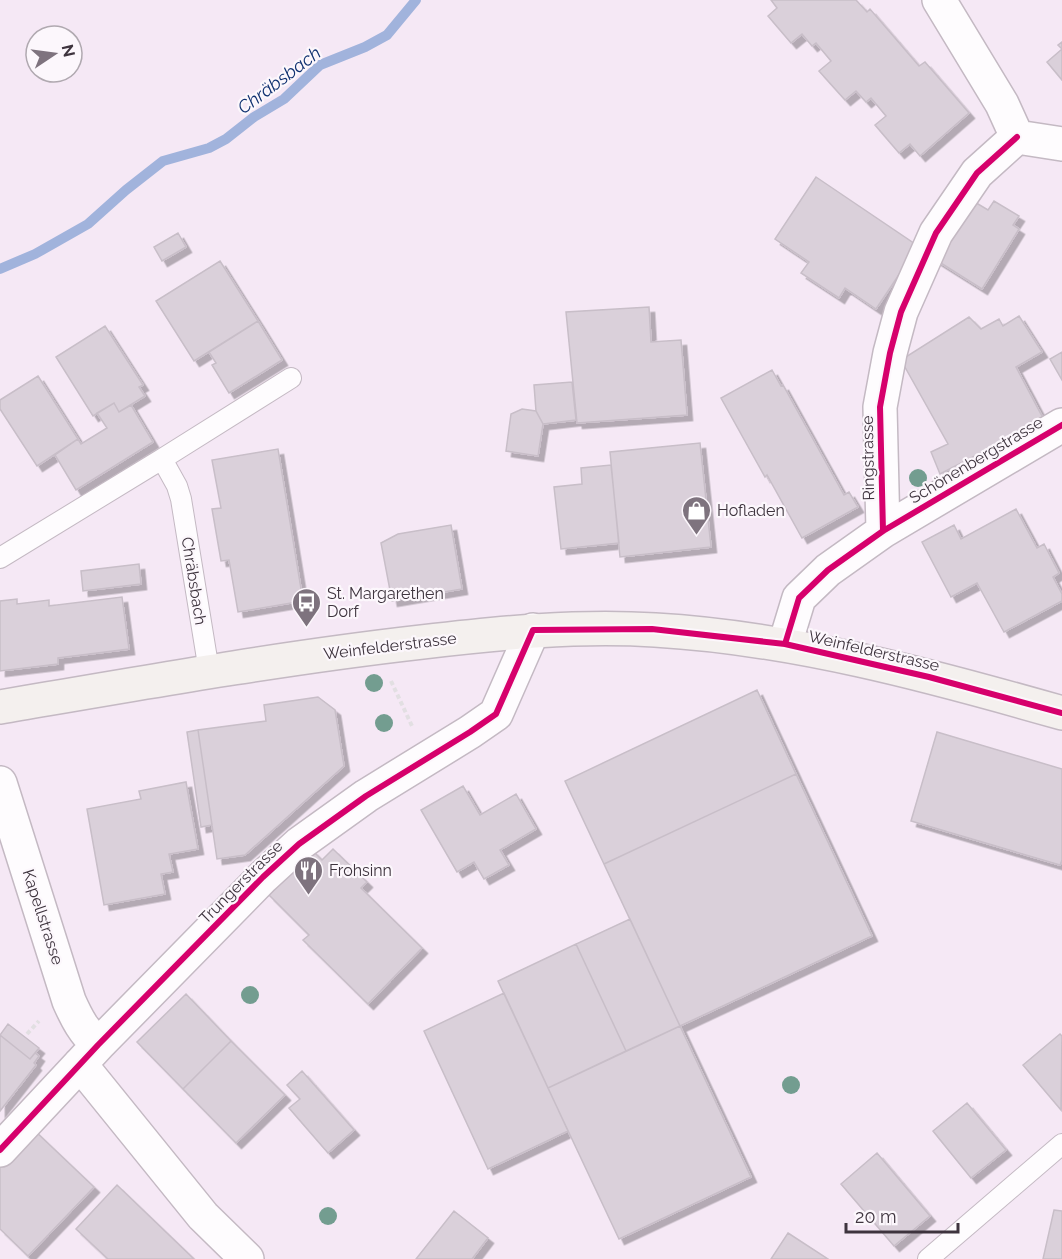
<svg xmlns="http://www.w3.org/2000/svg" width="1062" height="1259" viewBox="0 0 1062 1259" font-family="Raleway,sans-serif">
  <style>
    .lines { fill: none; stroke-linecap: round; stroke-linejoin: round }
    .stream { stroke: #a1b3dc; stroke-width: 10 }
    .building { fill: #dad0da; stroke: #c8bec8; stroke-width: 1.5; filter: url(#shadow) }
    .service-casing { stroke: #c4b9c3; stroke-width: 22 }
    .minor-casing { stroke: #c4b9c3; stroke-width: 36 }
    .secondary-casing { stroke: #c4b9c3; stroke-width: 36 }
    .path { stroke: #e2dfe2; stroke-width: 4; stroke-dasharray: 4.5 3; stroke-linecap: butt }
    .service { stroke: #fefcfe; stroke-width: 20 }
    .minor { stroke: #fefcfe; stroke-width: 33 }
    .secondary { stroke: #f4f0ee; stroke-width: 33 }
    .cycleway-casing { stroke: #fcf7fc; stroke-width: 10 }
    .cycleway { stroke: #d6006c; stroke-width: 6 }
    .tree { fill: #739d90 }
    .labels { text-anchor: middle; dominant-baseline: central; stroke-width: 4.5; stroke-linejoin: round; paint-order: stroke }
    .street-label { font-size: 16px; fill: #3e343e; stroke: #fcf7fc }
    .poi-label { font-size: 16px; fill: #3e343e; stroke: #fcf7fc; text-anchor: start }
    .water-label { font-size: 18px; font-style: italic; fill: #0f3070; stroke: #fcf7fc }
  </style>
  <defs>
    <filter id="shadow"><feDropShadow dx="5.5" dy="5.5" stdDeviation="0" flood-color="#0004"/></filter>
  </defs>
  <rect width="100%" height="100%" fill="#f5e8f5"/>
  <g class="lines">
    <path class="stream" d="M0,269l35,-15 53,-30 38,-34 37,-29 46,-13 17,-9 28,-22 30,-18 36,-34 45,-18 22,-12 29,-35"/>
  </g>
  <path class="building" d="M771,0h85l11,12 3,-3 49,57 6,-4 44,51 -49,43 -10,-12 -11,9 -24,-28 11,-9 -15,-18 -5,4 -10,-11 -11,9 -26,-29 12,-10 -15,-18 -4,3 -10,-12 -11,9 -23,-27 9,-8z
    M1062,42v38l-15,-18 15,-13 -4,-4z
    M816,177l102,69 -42,63 -31,-21 -6,10 -38,-25 8,-11 -34,-23z
    M973,201l15,9 6,-9 25,15 -6,9 6,4 -37,60 -46,-29z
    M178,233l8,14 -24,14 -8,-14z
    M220,261l38,60 -64,40 -38,-60z
    M649,307l2,35 30,-2 6,75 -110,8 -11,-111z
    M1019,316l23,36 -26,15 28,53 -104,54 -9,-22 17,-8 -47,-84 68,-43 12,12 18,-10 4,7z
    M258,321l24,39 -53,33 -17,-28 4,-2 -7,-11z
    M105,326l38,59 -4,2 6,9 -26,16 -5,-9 -21,13 -37,-59z
    M1062,352v28l-12,-21z
    M772,370l9,16 2,-1 61,110 5,-3 9,15 -56,31 -35,-63 -2,2 -44,-79z
    M38,376l40,63 -41,27 -37,-57v-9z
    M572,382l4,38 -33,4 -7,-13 -2,-26z
    M114,403l5,9 12,-7 22,37 -77,48 -21,-35 23,-16 3,5 26,-16 -10,-15z
    M522,409l14,2 7,13 -5,32 -32,-5 5,-37z
    M700,443l11,104 -91,10 -10,-105z
    M278,449l25,152 -65,11 -9,-52 -8,1 -9,-52 9,-1 -9,-48z
    M611,465l8,78 -58,6 -7,-62 28,-3 -1,-16z
    M1016,509l21,39 7,-4 15,29 -6,4 9,17v7l-58,31 -27,-49 -26,14 -29,-55 32,-17 7,14z
    M451,525l11,64 -70,12 -11,-58 17,-9z
    M139,564l2,20 -58,7 -2,-20z
    M122,597l7,52 -71,9v6l-58,7v-70l17,-2v5l32,-4v6z
    M757,690l39,84 -192,90 -39,-83z
    M318,697l17,13 9,56 -99,89 -28,4 -19,-129 68,-9 -2,-16z
    M198,730l14,95 -11,2 -14,-95z
    M937,732l125,37v91l-2,5 -149,-44z
    M796,774l76,162 -192,90 -76,-162z
    M186,782l12,67 -29,5 4,18 -12,2 4,20 -61,11 -17,-96 54,-10 -2,-8z
    M463,786l17,29 36,-21 20,35 -36,21 9,15 -25,14 -10,-17 -17,10 -36,-62z
    M333,849l34,33 -6,6 61,60 -54,56 -65,-64 6,-5 -40,-40 43,-45 10,10z
    M630,919l50,107 -54,25 -50,-107z
    M576,944l50,107 -78,37 -50,-107z
    M504,993l64,138 -80,38 -64,-138z
    M186,994l45,47 -48,48 -46,-47z
    M8,1024l31,24 -9,11 -30,-24z
    M680,1026l71,151 -132,62 -71,-151z
    M1060,1034l2,2 -1,74 -38,-45z
    M0,1035l30,24 5,-6 4,3 -5,7 2,2 -36,46z
    M231,1041l54,54 -49,48 -53,-54z
    M302,1071l52,59 -26,23 -39,-45 11,-9 -13,-14z
    M967,1103l39,47 -35,28 -38,-47z
    M34,1130l60,57 -66,69 -28,-27v-63z
    M877,1153l53,63 -36,30 -53,-62z
    M117,1185l77,74h-86l-32,-30z
    M1054,1210l8,1v48h-19z
    M454,1211l34,27 -16,21h-56z
    M788,1233l40,26h-57z"/>
  <g class="lines">
    <defs>
      <path id="service" d="M0,558l162,-99
        M209,671l-28,-172 -4,-13 -15,-27 129,-81
        M928,1259l134,-115"/>
      <path id="minor" d="M939,0l63,104 15,33
        M1017,137l45,7
        M883,531l-3,-124 10,-54 11,-41 35,-79 41,-60 40,-36
        M785,644l14,-46 29,-28 55,-39 179,-106
        M0,783l69,218c8,18 15,31 29,44
        M80,1064l123,152 44,43
        M0,1150l98,-105 165,-168 36,-33 67,-48 104,-64 26,-18 37,-84"/>
      <path id="secondary" d="M0,707c141,-24 281,-49 422,-65 78,-9 155,-17 233,-12 138,8 274,45 407,83"/>
    </defs>
    <use href="#service" class="service-casing"/>
    <use href="#minor" class="minor-casing"/>
    <use href="#secondary" class="secondary-casing"/>
    <path class="path" d="M391,681l21,45
      M27,1034l12,-13"/>
    <use href="#service" class="service"/>
    <use href="#minor" class="minor"/>
    <use href="#secondary" class="secondary"/>
    <defs>
      <path id="cycleway" d="M883,531l-3,-124 10,-54 11,-41 35,-79 41,-60 40,-36
        M785,644l14,-46 29,-28 55,-39 179,-106
        M0,1150l98,-105 165,-168 36,-33 67,-48 104,-64 26,-18 37,-84 119,-1 133,15 144,33 133,36"/>
    </defs>
    <use href="#cycleway" class="cycleway-casing"/>
    <use href="#cycleway" class="cycleway"/>
  </g>
  <g class="tree">
    <circle cx="918" cy="478" r="9"/>
    <circle cx="374" cy="683" r="9"/>
    <circle cx="384" cy="723" r="9"/>
    <circle cx="250" cy="995" r="9"/>
    <circle cx="791" cy="1085" r="9"/>
    <circle cx="328" cy="1216" r="9"/>
  </g>
  <defs>
    <symbol id="shop-pin" viewBox="-11 -11 22 30"><path d="M0 17L-7.5 6A9.5 9.5 0 1 1 7.5 6Z" fill="#7e737e" stroke="#fcf7fc"/><path d="M-5-2.5h2.3a2.7 3.5 0 0 1 5.4 0H5L5.5 6h-11ZM-1.5-2.5h3a1.5 2.3 0 0 0-3 0Z" fill="#fff"/></symbol>
    <symbol id="bus-pin" viewBox="-11 -11 22 30"><path d="M0 17L-7.5 6A9.5 9.5 0 1 1 7.5 6Z" fill="#7e737e" stroke="#fcf7fc"/><path d="M-5-6H5V4H4V6H2V4H-2V6H-4V4H-5ZM-3.5-4V0h7V-4ZM-3.5 1.2v1.5H-2V1.2ZM2 1.2v1.5H3.5V1.2Z" fill="#fff"/></symbol>
    <symbol id="restaurant-pin" viewBox="-11 -11 22 30"><path d="M0 17L-7.5 6A9.5 9.5 0 1 1 7.5 6Z" fill="#7e737e" stroke="#fcf7fc"/><path d="M-5-6h1v4h1v-4h1v4h1v-4h1v5L-1.5 .5V6h-2V.5L-5-1ZM5-6V6H3V1.5H1.5Q1.5-4 5-6Z" fill="#fff"/></symbol>
  </defs>
  <g fill-rule="evenodd">
    <use href="#shop-pin" x="680" y="494" width="33" height="45"/>
    <use href="#bus-pin" x="290" y="586" width="33" height="45"/>
    <use href="#restaurant-pin" x="292" y="854" width="33" height="45"/>
  </g>
  <g class="labels">
    <g class="street-label">
      <text transform="translate(868 458) rotate(-91)">Ringstrasse</text>
      <text transform="translate(976 460) rotate(-31)">Schönenbergstrasse</text>
      <text transform="translate(194 581) rotate(81)">Chräbsbach</text>
      <text transform="translate(390 646) rotate(-7)">Weinfelderstrasse</text>
      <text transform="translate(874 651) rotate(13)">Weinfelderstrasse</text>
      <text transform="translate(241 882) rotate(-45)">Trungerstrasse</text>
      <text transform="translate(43 917) rotate(72)">Kapellstrasse</text>
    </g>
    <g class="poi-label">
      <text x="717" y="510">Hofladen</text>
      <text x="327" y="593">St. Margarethen<tspan x="327" dy="18">Dorf</tspan></text>
      <text x="329" y="870">Frohsinn</text>
    </g>
    <g class="water-label">
      <text transform="translate(279 80) rotate(-37)">Chräbsbach</text>
    </g>
  </g>
  <g transform="translate(54 54) rotate(77)"><circle r="28" fill="#fcf7fc" stroke="#b0a9b0" stroke-width="1.5"/>
  <path d="M0-4.5L10 22L0 15L-10 22Z" fill="#7e737e"/>
  <text y="-9" font-size="16" font-weight="bold" text-anchor="middle" fill="#3e343e">N</text>
  </g>
  <path d="M846 1223v9h112v-9" fill="none" stroke="#3e343e" stroke-width="3"/>
  <text x="855" y="1223" font-size="18" fill="#3e343e" stroke="#fcf7fc" stroke-width="4.5" paint-order="stroke">20 m</text>
</svg>
